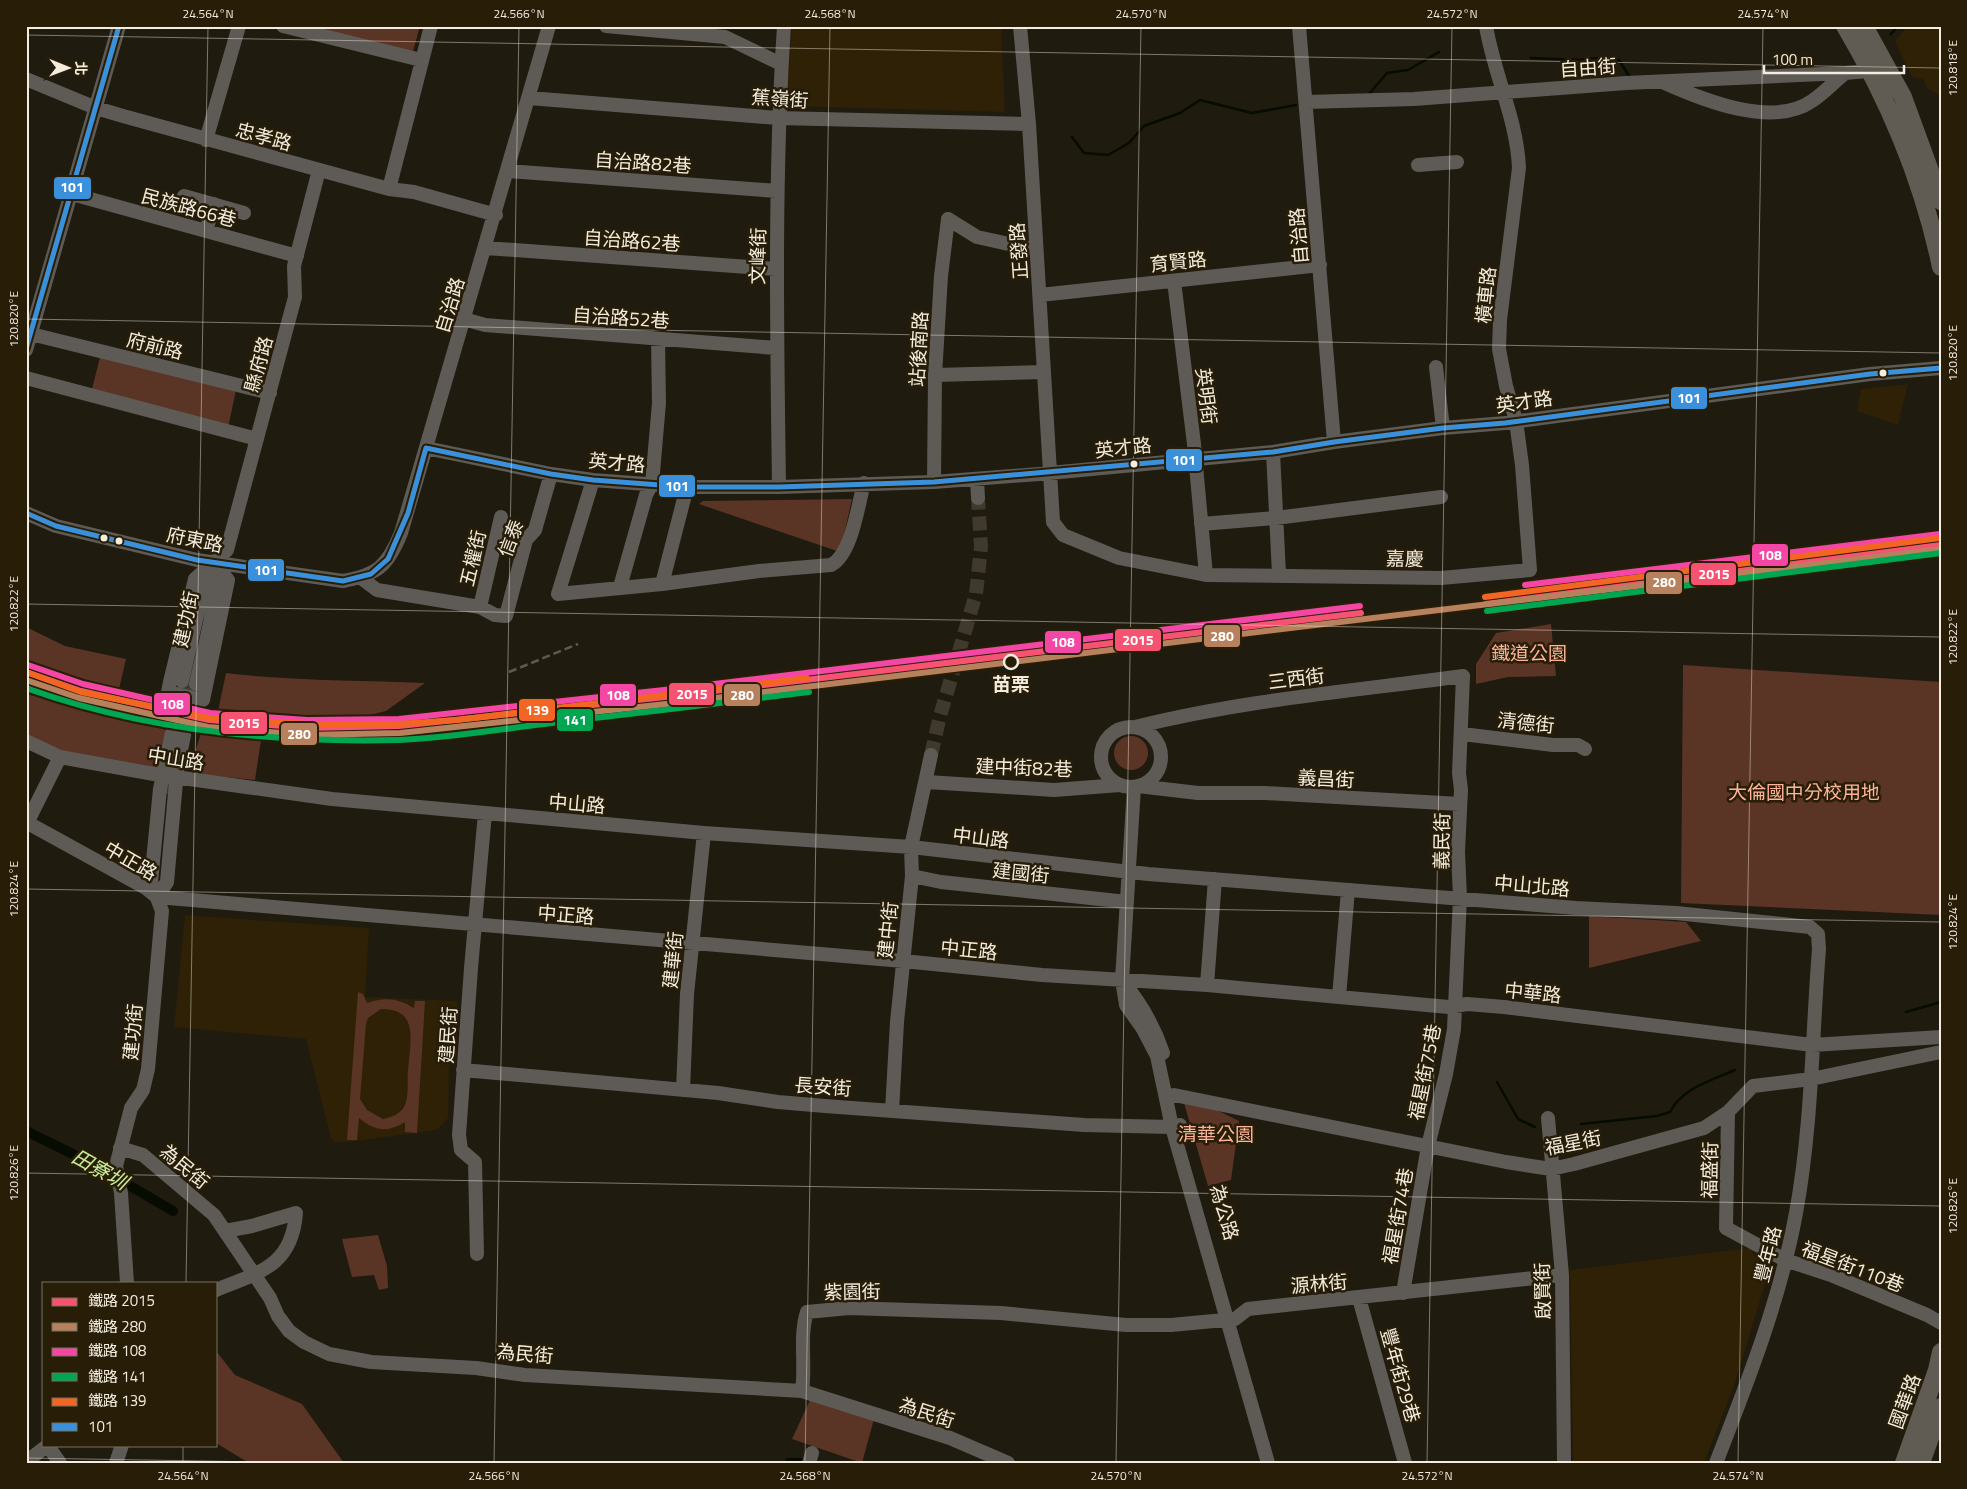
<svg xmlns="http://www.w3.org/2000/svg" width="1967" height="1489" viewBox="0 0 1967 1489" font-family="'Titillium Web','Noto Sans TC',sans-serif">
  <style>
    .built { fill: #2e2105 }
    .green { fill: #5a3425; fill-rule: evenodd }
    .lines { fill: none; stroke-linecap: round; stroke-linejoin: round }
    .stream { stroke: #060c01; stroke-width: 2.5 }
    .canal { stroke: #060c01; stroke-width: 10 }
    .minor-tunnel { stroke: #403a2e; stroke-width: 14; stroke-dasharray: 14 7; stroke-linecap: butt }
    .minor { stroke: #5e5b56; stroke-width: 14 }
    .major { stroke: #605b53; stroke-width: 18 }
    .rail { stroke: #5d5a54; stroke-width: 2.5; stroke-dasharray: 8 4; stroke-linecap: butt }
    .bus-1-casing { stroke: #281e07; stroke-width: 9 }
    .bus-1 { stroke: #3a90db; stroke-width: 5 }
    .rail-1-casing { stroke: #281e07; stroke-width: 10 }
    .rail-2-casing { stroke: #281e07; stroke-width: 10 }
    .rail-3-casing { stroke: #281e07; stroke-width: 10 }
    .rail-4-casing { stroke: #281e07; stroke-width: 10 }
    .rail-5-casing { stroke: #281e07; stroke-width: 10 }
    .rail-1 { stroke: #f65372; stroke-width: 6 }
    .rail-2 { stroke: #b6815c; stroke-width: 6 }
    .rail-3 { stroke: #f346a5; stroke-width: 6 }
    .rail-4 { stroke: #00a651; stroke-width: 6 }
    .rail-5 { stroke: #f26522; stroke-width: 6 }
    .ticks { fill: none; stroke: #f3ecdf; stroke-width: 1; stroke-opacity: 0.45 }
    .bus-dot { fill: #f3ecdf; stroke: #281e07; stroke-width: 2 }
    .stop-dot { fill: #281e07; stroke: #f3ecdf; stroke-width: 2.5 }
    .labels { text-anchor: middle; dominant-baseline: central; stroke-width: 5; stroke-linejoin: round; paint-order: stroke }
    .street-label { font-size: 19px; fill: #f3ecdf; stroke: #281e07 }
    .park-label { font-size: 19px; fill: #fdb499; stroke: #281e07 }
    .stop-label { font-size: 19px; font-weight: bold; fill: #f3ecdf; stroke: #281e07 }
    .water-label { font-size: 20px; font-style: italic; fill: #c7ed98; stroke: #281e07 }
    .line-badge { stroke: #281e07; stroke-width: 2 }
    .badge-label { font-size: 14px; text-anchor: middle; font-weight: bold; fill: #fff }
    .neatline { fill: none; stroke: #f3ecdf; stroke-width: 2 }
    .ticks-label { font-size: 12px; text-anchor: middle; fill: #f3ecdf }
  </style>
  <rect width="100%" height="100%" fill="#201b0f"/>
  <path class="built" d="M792,26h209l4,86 -219,-6z
    M1908,26h33v70l-13,-7 -5,-10 -11,-2 -17,-36z
    M1908,384l-10,41 -41,-14 4,-22z
    M185,915l184,13 -4,69 93,4 -9,70 -1,47 -11,12 -89,12h-14l-3,-4 -25,-99 -132,-12z
    M1750,1248l18,26 -33,109 -31,80h-131l-3,-193z"/>
  <path class="green" d="M301,26h119l-8,29z
    M100,357l136,33 -8,38 -136,-39z
    M852,499l-11,49 -4,3 -138,-47 4,-3z
    M1551,624l5,52 -48,1 -32,7v-20l20,-31z
    M26,627l39,19 61,13 -7,30 -70,-20 -23,-10z
    M1683,665l258,17v233l-260,-12z
    M226,673c66,8 133,7 199,10l-39,28 -37,9 -131,-9z
    M26,694l133,32 9,6 -10,38 -99,-19 -33,-17z
    M201,733l60,7 -6,40 -60,-6 -5,-5z
    M1114 753a17 17 0 1 1 34 0a17 17 0 1 1-34 0Z
    M1589,916l97,6 15,19 -112,27z
    M358,992l5,2 4,9c18,-6 30,-5 47,5l1,-7h10l-8,132 -12,-1v-10c-17,11 -31,9 -46,-4l-2,22h-10zM381,1009c39,-1 29,34 27,61 -1,11 1,26 -3,35 -4,9 -13,12 -22,14l-16,-9 -7,-11 6,-75 2,-6z
    M1184,1103l29,5 26,13 -8,59 -23,6z
    M378,1235l9,31 1,22 -9,2 -5,-15 -22,2 -10,-38z
    M216,1351l19,24 67,29 42,59h-95l-33,-20z
    M811,1398l63,21 -12,44 -70,-24z"/>
  <g class="lines">
    <path class="stream" d="M1891,34l7,-8
      M1531,58l49,2 27,-3 12,3 10,16
      M1369,94l18,-21 21,-3 31,-18
      M1072,137l12,16 24,2 21,-12 15,-17 36,-13 20,-13 52,13 44,-8
      M1906,1012l35,-10
      M1497,1082l21,37 17,8
      M1581,1124l76,-8 13,-4c12,-24 42,-32 65,-42"/>
    <path class="canal" d="M26,1131l65,32 82,48
      M789,1463h12"/>
    <path class="minor-tunnel" d="M178,735l12,-52
      M931,755l9,-39 36,-122 5,-47 -3,-49
      M167,794l3,-24"/>
    <path class="minor" d="M283,26l138,34
      M606,26l119,11 56,27
      M1020,26l9,98 24,398 10,13 56,23 87,17 235,3 89,-8 -8,-105 -6,-44 -10,-35 -7,-37 1,-29 19,-152c-2,-49 -25,-93 -33,-142
      M1299,26l35,416
      M26,79l70,29 27,8 266,73 25,3 82,23
      M1665,83c40,18 108,45 147,18 12,-8 22,-19 33,-28
      M529,98l249,20 251,6
      M1306,102l108,-3 212,-16 219,-10 34,-3
      M206,140l33,-114
      M1418,165l39,-3
      M507,171l270,20
      M389,189l42,-163
      M72,194l225,62
      M184,196l60,17
      M206,231l8,-27
      M486,248l290,21
      M1174,281l20,163 12,131
      M1040,295l280,-30
      M464,319l21,6 291,23
      M31,334l239,59
      M26,350l93,-324
      M1436,367l7,61
      M935,375l109,-3
      M26,378l231,61
      M426,448l125,26 42,6 94,7h92l155,-5 105,-8 234,-22 61,-10 109,-14 62,-5 365,-49 71,-6
      M1273,452l6,122
      M977,479l1,19
      M593,480l-35,114 104,-10 97,-13 72,-6c21,-11 27,-60 33,-82
      M934,482l1,-107 6,-99 7,-57 29,18 59,13
      M779,487c-2,-154 -5,-307 5,-461
      M26,513l30,13 141,34 146,21c35,-6 45,-16 58,-48l148,-507
      M1201,524l75,-6 165,-21
      M214,563l14,17 -25,120 -35,-8 2,-10 25,-103 32,-29 68,-253 -1,-31 25,-96
      M361,578l16,12 103,17 15,8 11,1 20,-76 9,-10 16,-56
      M662,584l25,-97
      M620,587l26,-92 6,-11 7,-81 -1,-64
      M480,607l21,-90
      M182,681l21,-92 10,-23
      M196,684c8,-39 23,-81 18,-121
      M1135,727c108,-27 218,-36 328,-51l-4,97 2,17 -3,62 2,45 -6,132 -8,45 -18,72 -25,147
      M1101 757a30 30 0 1 1 60 0a30 30 0 1 1-60 0Z
      M1462,734l91,11h25l7,4
      M26,741l34,16 94,17 178,25 372,34 207,14 237,27 428,34 100,5 134,14 8,7 1,15c-7,88 -7,177 -23,264 -16,87 -48,168 -80,250
      M927,782l127,8 66,-5
      M1138,786l60,7h67l195,11
      M1134,787l-12,193 4,25 17,24 14,27 15,71 96,336
      M26,822l120,66 11,9 746,64 139,14 165,10 242,22 18,-3 37,3 308,38 129,-8
      M27,823l33,-66
      M912,876l29,6 186,20
      M157,897l10,-15 10,-111 7,-36
      M1124,983c18,22 30,43 39,70
      M1207,985l8,-106
      M1339,997l9,-107
      M463,1070l255,23 60,9 47,4 259,19 88,2 8,-2
      M683,1090l4,-96 17,-161
      M1166,1097l8,-2 332,67 45,7 23,-5 130,-36 24,-16 25,-26 58,-7 130,-27
      M892,1111l5,-89 15,-146 -1,-29 20,-92
      M1728,1112l-2,116 59,32 46,15 96,40 14,8
      M1548,1118l14,157 2,188
      M120,1148l23,7 71,60 56,83 8,18 11,15 15,11 25,12 42,8 105,6 49,7 277,16 148,47 58,25
      M477,1254l-2,-92 -14,-12 -2,-15 12,-167 14,-155
      M127,1283l-6,-90 -5,-27 15,-58 12,-18 5,-21 14,-158 -11,-29 9,-93 12,-56
      M216,1290c44,-18 76,-24 80,-77l-44,13 -27,5
      M1359,1298l46,165
      M802,1391c4,-26 -3,-54 5,-79l42,-4 152,5 125,12h45l64,-6 13,-10 314,-34
      M48,1446l12,17
      M26,1462l22,-17
      M116,1463l6,-18
      M809,1463l3,-10"/>
    <path class="major" d="M1845,26c45,76 78,155 96,241
      M1864,26l39,71 38,104
      M1904,1463l33,-93 4,-18
      M1921,1463l20,-56"/>
    <path class="rail" d="M509,672l69,-28
      M808,685l678,-81"/>
    <defs>
      <path id="bus-1" d="M26,349l93,-323
        M426,448l125,26 42,6 94,7h92l155,-5 339,-30 61,-10 109,-14 62,-5 365,-49 71,-6
        M26,513l30,13 141,34 146,21 28,-7 17,-15 20,-46 18,-65"/>
    </defs>
    <use href="#bus-1" class="bus-1-casing"/>
    <use href="#bus-1" class="bus-1"/>
    <defs>
      <path id="rail-1" d="M1486,604l455,-59
        M26,672l55,19 128,29 98,8 92,-2 266,-29 696,-84"/>
      <path id="rail-2" d="M26,680l53,18 129,29 98,8 94,-2 266,-29 1275,-155"/>
      <path id="rail-3" d="M1525,585l415,-51
        M28,665l55,19 127,29 97,7 92,-1 265,-29 696,-84"/>
      <path id="rail-4" d="M1487,611l454,-58
        M26,688c119,43 246,55 372,52 51,-2 103,-11 154,-17 86,-10 171,-20 257,-31"/>
      <path id="rail-5" d="M1485,597l455,-59
        M29,673l52,19 128,26 98,6h92l58,-4 350,-42"/>
    </defs>
    <use href="#rail-1" class="rail-1-casing"/>
    <use href="#rail-2" class="rail-2-casing"/>
    <use href="#rail-3" class="rail-3-casing"/>
    <use href="#rail-4" class="rail-4-casing"/>
    <use href="#rail-5" class="rail-5-casing"/>
    <use href="#rail-1" class="rail-1"/>
    <use href="#rail-2" class="rail-2"/>
    <use href="#rail-3" class="rail-3"/>
    <use href="#rail-4" class="rail-4"/>
    <use href="#rail-5" class="rail-5"/>
  </g>
  <path class="ticks" d="M26,35l1915,33M26,319l1915,34M26,604l1915,33M26,889l1915,33M26,1173l1915,33M186,1283l22,-1257M26,1458l294,5M183,1463v-18M494,1463l25,-1437M805,1463l25,-1437M1116,1463l25,-1437M1427,1463l25,-1437M1738,1463l25,-1437"/>
  <g class="bus-dot">
    <circle cx="1883" cy="373" r="4.5"/>
    <circle cx="1134" cy="464" r="4.5"/>
    <circle cx="104" cy="538" r="4.5"/>
    <circle cx="119" cy="541" r="4.5"/>
  </g>
  <circle class="stop-dot" cx="1011" cy="662" r="7"/>
  <g class="labels">
    <g class="street-label">
      <text transform="translate(1588 67) rotate(-4)">自由街</text>
      <text transform="translate(780 98) rotate(4)">蕉嶺街</text>
      <text transform="translate(264 136) rotate(15)">忠孝路</text>
      <text transform="translate(643 162) rotate(4)">自治路82巷</text>
      <text transform="translate(189 207) rotate(15)">民族路66巷</text>
      <text transform="translate(1298 236) rotate(-95)">自治路</text>
      <text transform="translate(632 240) rotate(4)">自治路62巷</text>
      <text transform="translate(1018 251) rotate(-94)">正發路</text>
      <text transform="translate(757 256) rotate(-89)">文峰街</text>
      <text transform="translate(1178 261) rotate(-6)">育賢路</text>
      <text transform="translate(1485 295) rotate(-84)">橫車路</text>
      <text transform="translate(449 305) rotate(-73)">自治路</text>
      <text transform="translate(621 317) rotate(4)">自治路52巷</text>
      <text transform="translate(155 345) rotate(14)">府前路</text>
      <text transform="translate(918 349) rotate(-87)">站後南路</text>
      <text transform="translate(258 364) rotate(-75)">縣府路</text>
      <text transform="translate(1207 396) rotate(83)">英明街</text>
      <text transform="translate(1524 401) rotate(-8)">英才路</text>
      <text transform="translate(1123 447) rotate(-6)">英才路</text>
      <text transform="translate(617 462) rotate(5)">英才路</text>
      <text transform="translate(510 538) rotate(-69)">信泰</text>
      <text transform="translate(195 539) rotate(12)">府東路</text>
      <text transform="translate(472 558) rotate(-77)">五權街</text>
      <text transform="translate(1405 558) rotate(1)">嘉慶</text>
      <text transform="translate(185 619) rotate(-78)">建功街</text>
      <text transform="translate(1296 678) rotate(-7)">三西街</text>
      <text transform="translate(1526 722) rotate(6)">清德街</text>
      <text transform="translate(176 758) rotate(9)">中山路</text>
      <text transform="translate(1024 767) rotate(2)">建中街82巷</text>
      <text transform="translate(1326 778) rotate(3)">義昌街</text>
      <text transform="translate(577 803) rotate(5)">中山路</text>
      <text transform="translate(981 837) rotate(7)">中山路</text>
      <text transform="translate(1441 841) rotate(-89)">義民街</text>
      <text transform="translate(131 860) rotate(30)">中正路</text>
      <text transform="translate(1021 872) rotate(6)">建國街</text>
      <text transform="translate(1532 885) rotate(5)">中山北路</text>
      <text transform="translate(566 914) rotate(5)">中正路</text>
      <text transform="translate(887 930) rotate(-84)">建中街</text>
      <text transform="translate(969 949) rotate(6)">中正路</text>
      <text transform="translate(672 960) rotate(-84)">建華街</text>
      <text transform="translate(1533 992) rotate(6)">中華路</text>
      <text transform="translate(132 1032) rotate(-85)">建功街</text>
      <text transform="translate(447 1035) rotate(-86)">建民街</text>
      <text transform="translate(1424 1072) rotate(-79)">福星街75巷</text>
      <text transform="translate(823 1086) rotate(4)">長安街</text>
      <text transform="translate(1573 1142) rotate(-11)">福星街</text>
      <text transform="translate(185 1166) rotate(40)">為民街</text>
      <text transform="translate(1709 1170) rotate(-89)">福盛街</text>
      <text transform="translate(1225 1212) rotate(74)">為公路</text>
      <text transform="translate(1397 1216) rotate(-80)">福星街74巷</text>
      <text transform="translate(1767 1254) rotate(-76)">豐年路</text>
      <text transform="translate(1853 1266) rotate(21)">福星街110巷</text>
      <text transform="translate(1319 1283) rotate(-5)">源林街</text>
      <text transform="translate(852 1291) rotate(-1)">紫園街</text>
      <text transform="translate(1542 1291) rotate(-92)">啟賢街</text>
      <text transform="translate(525 1353) rotate(5)">為民街</text>
      <text transform="translate(1401 1375) rotate(74)">豐年街29巷</text>
      <text transform="translate(1904 1401) rotate(-70)">國華路</text>
      <text transform="translate(927 1412) rotate(18)">為民街</text>
    </g>
    <g class="park-label">
      <text x="1529" y="652">鐵道公園</text>
      <text x="1804" y="791">大倫國中分校用地</text>
      <text x="1216" y="1133">清華公園</text>
    </g>
    <g class="stop-label">
      <text x="1011" y="683">苗栗</text>
    </g>
    <g class="water-label">
      <text transform="translate(100 1169) rotate(29)">田寮圳</text>
    </g>
  </g>
  <g class="line-badge">
    <rect x="53" y="176" width="39" height="24" rx="5" fill="#3a90db"/>
    <rect x="1670" y="386" width="38" height="24" rx="5" fill="#3a90db"/>
    <rect x="1165" y="448" width="38" height="24" rx="5" fill="#3a90db"/>
    <rect x="658" y="474" width="38" height="24" rx="5" fill="#3a90db"/>
    <rect x="1751" y="543" width="38" height="24" rx="5" fill="#f346a5"/>
    <rect x="247" y="558" width="38" height="24" rx="5" fill="#3a90db"/>
    <rect x="1690" y="562" width="47" height="24" rx="5" fill="#f65372"/>
    <rect x="1645" y="571" width="38" height="24" rx="5" fill="#b6815c"/>
    <rect x="1203" y="624" width="38" height="24" rx="5" fill="#b6815c"/>
    <rect x="1114" y="628" width="48" height="24" rx="5" fill="#f65372"/>
    <rect x="1044" y="630" width="38" height="24" rx="5" fill="#f346a5"/>
    <rect x="668" y="682" width="47" height="24" rx="5" fill="#f65372"/>
    <rect x="723" y="683" width="38" height="24" rx="5" fill="#b6815c"/>
    <rect x="599" y="683" width="38" height="24" rx="5" fill="#f346a5"/>
    <rect x="153" y="692" width="38" height="24" rx="5" fill="#f346a5"/>
    <rect x="518" y="698" width="38" height="24" rx="5" fill="#f26522"/>
    <rect x="556" y="708" width="38" height="24" rx="5" fill="#00a651"/>
    <rect x="220" y="711" width="48" height="24" rx="5" fill="#f65372"/>
    <rect x="280" y="722" width="38" height="24" rx="5" fill="#b6815c"/>
  </g>
  <g class="badge-label">
    <text x="72" y="192">101</text>
    <text x="1689" y="403">101</text>
    <text x="1184" y="465">101</text>
    <text x="677" y="491">101</text>
    <text x="1770" y="560">108</text>
    <text x="266" y="575">101</text>
    <text x="1714" y="579">2015</text>
    <text x="1664" y="587">280</text>
    <text x="1222" y="641">280</text>
    <text x="1138" y="645">2015</text>
    <text x="1063" y="647">108</text>
    <text x="692" y="699">2015</text>
    <text x="742" y="700">280</text>
    <text x="618" y="700">108</text>
    <text x="172" y="709">108</text>
    <text x="537" y="715">139</text>
    <text x="575" y="725">141</text>
    <text x="244" y="728">2015</text>
    <text x="299" y="739">280</text>
  </g>
  <rect width="1967" height="1489" fill="none" stroke="#281e07" stroke-width="55"/>
  <rect x="42" y="1282" width="175" height="165" fill="#281e07" stroke="#79705d"/>
  <rect x="52" y="1298" width="25" height="8" fill="#f65372" stroke="#79705d"/>
  <text x="88" y="1306" font-size="15" fill="#f3ecdf">鐵路 2015</text>
  <rect x="52" y="1323" width="25" height="8" fill="#b6815c" stroke="#79705d"/>
  <text x="88" y="1332" font-size="15" fill="#f3ecdf">鐵路 280</text>
  <rect x="52" y="1348" width="25" height="8" fill="#f346a5" stroke="#79705d"/>
  <text x="88" y="1356" font-size="15" fill="#f3ecdf">鐵路 108</text>
  <rect x="52" y="1373" width="25" height="8" fill="#00a651" stroke="#79705d"/>
  <text x="88" y="1382" font-size="15" fill="#f3ecdf">鐵路 141</text>
  <rect x="52" y="1398" width="25" height="8" fill="#f26522" stroke="#79705d"/>
  <text x="88" y="1406" font-size="15" fill="#f3ecdf">鐵路 139</text>
  <rect x="52" y="1423" width="25" height="8" fill="#3a90db" stroke="#79705d"/>
  <text x="88" y="1432" font-size="15" fill="#f3ecdf">101</text>
  <g transform="translate(68 68) rotate(91)" stroke="#281e07" stroke-width="4" paint-order="stroke">
  <path d="M0-4L9 19L0 12L-9 19Z" fill="#f3ecdf"/>
  <text y="-8" font-size="14" font-weight="bold" text-anchor="middle" fill="#f3ecdf">北</text>
  </g>
  <path d="M1764 65v8h140v-8" fill="none" stroke="#f3ecdf" stroke-width="2.5"/>
  <text x="1772" y="65" font-size="15" fill="#f3ecdf" stroke="#281e07" stroke-width="4" paint-order="stroke">100 m</text>
  <rect x="28" y="28" width="1912" height="1434" class="neatline"/>
  <g class="ticks-label">
    <text x="208" y="18">24.564°N</text>
    <text x="519" y="18">24.566°N</text>
    <text x="830" y="18">24.568°N</text>
    <text x="1141" y="18">24.570°N</text>
    <text x="1452" y="18">24.572°N</text>
    <text x="1763" y="18">24.574°N</text>
    <text transform="translate(1953 68) rotate(-90)" y="4">120.818°E</text>
    <text transform="translate(14 319) rotate(-90)" y="4">120.820°E</text>
    <text transform="translate(1953 353) rotate(-90)" y="4">120.820°E</text>
    <text transform="translate(14 604) rotate(-90)" y="4">120.822°E</text>
    <text transform="translate(1953 637) rotate(-90)" y="4">120.822°E</text>
    <text transform="translate(14 889) rotate(-90)" y="4">120.824°E</text>
    <text transform="translate(1953 922) rotate(-90)" y="4">120.824°E</text>
    <text transform="translate(14 1173) rotate(-90)" y="4">120.826°E</text>
    <text transform="translate(1953 1206) rotate(-90)" y="4">120.826°E</text>
    <text x="183" y="1480">24.564°N</text>
    <text x="494" y="1480">24.566°N</text>
    <text x="805" y="1480">24.568°N</text>
    <text x="1116" y="1480">24.570°N</text>
    <text x="1427" y="1480">24.572°N</text>
    <text x="1738" y="1480">24.574°N</text>
  </g>
</svg>
